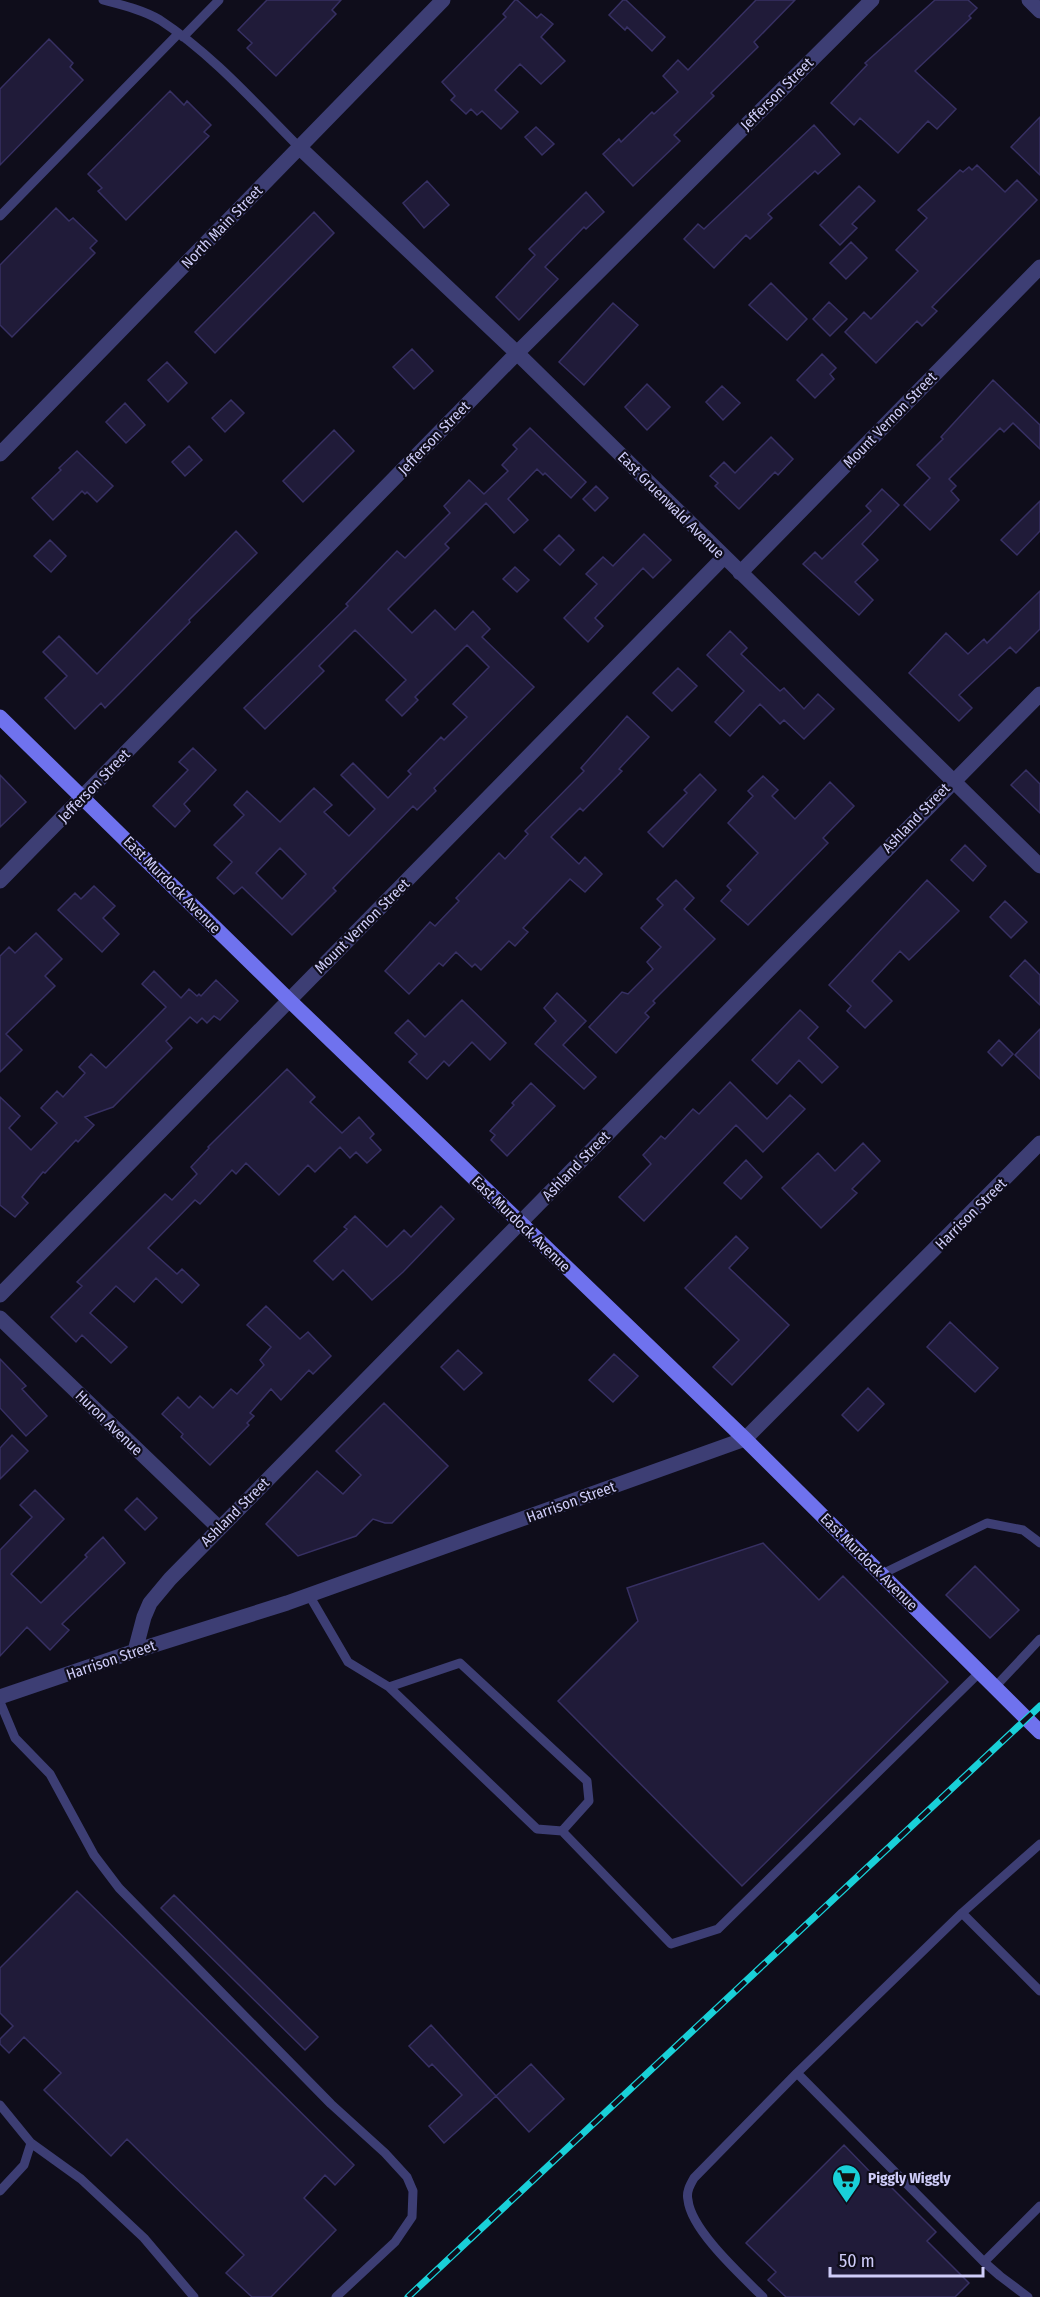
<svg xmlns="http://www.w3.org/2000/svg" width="1040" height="2297" viewBox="0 0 1040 2297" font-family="'Fira Sans Condensed',sans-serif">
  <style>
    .building { fill: #201b39; stroke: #373063; stroke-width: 1.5; fill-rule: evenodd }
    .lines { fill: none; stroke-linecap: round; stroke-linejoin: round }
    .service { stroke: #3d3e74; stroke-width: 9 }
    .minor { stroke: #3d3e74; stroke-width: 15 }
    .secondary { stroke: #6f72ee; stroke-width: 15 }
    .rail-casing { stroke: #19d0d8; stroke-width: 7 }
    .rail { stroke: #0f0d1b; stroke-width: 4.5; stroke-dasharray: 14; stroke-linecap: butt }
    .labels { text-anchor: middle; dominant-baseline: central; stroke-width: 4.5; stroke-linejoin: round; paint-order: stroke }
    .street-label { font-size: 15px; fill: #cfcdf9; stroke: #0f0d1b }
    .poi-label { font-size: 15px; font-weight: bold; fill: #cfcdf9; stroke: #0f0d1b; text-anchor: start }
  </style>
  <rect width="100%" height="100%" fill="#0f0d1b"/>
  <path class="building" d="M267,0h74l-9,10 4,4 -60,62 -29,-28 5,-5 -14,-13z
    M515,0h2l20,18 4,-4 12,10 -12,13 24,24 -24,23 -21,-20 -25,26 23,22 -17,17 -19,-18 -5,4 -6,-6 -5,5 -15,-14 4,-4 -13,-14 64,-65 -3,-3z
    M623,0h3l39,37 -13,14 -25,-24 -2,3 -16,-15z
    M756,0h39l-41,42 4,5 -47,46 3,3 -40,39 6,6 -47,45 -30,-32 16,-15 2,3 31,-30 2,2 24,-22 -15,-16 15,-16 10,10z
    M935,0h33l9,8 -8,8 2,2 -56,53 41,38 -19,20 -9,-8 -30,32 -38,-35 -6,7 -23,-22 36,-38 -2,-2z
    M49,39l24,24 -3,4 13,13 -83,85v-76z
    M170,91l14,14 3,-4 24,24 -7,7 5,4 -83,84 -28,-29 4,-3 -14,-14z
    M1040,117v58l-29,-28z
    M814,125l26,29 -22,20 -3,-3 -47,43 4,4 -22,21 -4,-4 -32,33 -30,-29 14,-15 6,5z
    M536,127l18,17 -12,11 -17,-18z
    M977,165l28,27 12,-12 20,20 -105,107 5,4 -15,15 -5,-5 -41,42 -31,-31 19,-20 7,7 47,-48 -22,-21 31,-32 -9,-8 42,-40 3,2 6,-5 3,3z
    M427,181l22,24 -25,23 -21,-25z
    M859,186l16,15 -23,23 5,4 -17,17 -20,-20z
    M586,192l18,20 -18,17 -2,-2 -39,40 13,12 -39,41 -23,-23 39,-42 -6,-6z
    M56,208l13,13 4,-3 24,23 -7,7 5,5 -83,84 -12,-12v-60z
    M314,212l20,21 -119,120 -20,-21z
    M851,242l16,16 -21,21 -16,-16z
    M771,283l36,36 -20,21 -38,-35z
    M829,302l18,17 -17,17 -17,-17z
    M613,303l25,22 -54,60 -25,-23z
    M412,349l21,22 -19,18 -21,-22z
    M822,354l14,14 -6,6 4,5 -19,19 -18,-18z
    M167,362l20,21 -19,19 -20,-22z
    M993,380l47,45v24l-27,-26 -9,9 -4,-4 -51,51 7,7 -5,5 8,9 -29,30 -26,-25 26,-27 -13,-13 26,-26 -2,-2z
    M647,384l23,23 -23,23 -22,-23z
    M722,386l18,17 -17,17 -17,-18z
    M231,400l13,13 -19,19 -13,-14z
    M125,403l20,22 -19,18 -20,-21z
    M530,428l56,54 -15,16 -26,-25 -2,2 -6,-6 -29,30 20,21 -14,13 -28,-30 -41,41 4,4 -61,61 24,24 23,-23 20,20 18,-19 17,18 -8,8 52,50 -100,101 2,3 -19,19 -4,-4 -80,82 3,3 -44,44 -50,-48 -8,7 -17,-16 15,-16 -18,-17 30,-30 -10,-10 13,-14 33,31 34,-34 18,17 -8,7 25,24 26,-27 -34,-34 12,-12 35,35 23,-24 -3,-3 33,-34 3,3 23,-23 -14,-13 36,-37 -22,-22 -52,52 3,3 -16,16 -16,-16 20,-20 -51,-50 -36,36 5,5 -59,58 -21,-21 104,-102 -2,-2 51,-53 8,7 45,-45 -6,-7 25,-26 15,14 24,-23 -6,-6 15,-16 -4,-4zM280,848l26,26 -24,25 -26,-26z
    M334,430l20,21 -51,51 -20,-21z
    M771,437l22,22 -15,16 -3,-3 -36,37 -24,-23 3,-3 -8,-7 14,-14 11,11z
    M189,446l13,14 -17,16 -13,-14z
    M77,451l36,35 -16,16 -10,-10 -2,2 -3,-3 -29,29 -21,-22 29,-28 -2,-2z
    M596,486l12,12 -13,13 -12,-12z
    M882,489l17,16 -37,39 16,16 -23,22 18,18 -14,15 -56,-51 12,-12 7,7 49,-48 -5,-5z
    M1040,501v30l-23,24 -16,-15z
    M236,531l21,22 -68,67 1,2 -66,67 -19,19 -4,-5 -26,26 -30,-31 22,-22 -24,-24 16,-16 38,38z
    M644,534l27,26 -18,18 -10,-10 -48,50 8,8 -15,16 -24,-24 33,-34 -11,-10 17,-17 10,9z
    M559,535l15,15 -14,15 -16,-15z
    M50,540l16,16 -15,16 -17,-16z
    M515,567l14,13 -12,12 -14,-13z
    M1040,591v38l-24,24 -6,-6 -51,48 13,13 -13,13 -50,-48 37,-40 22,21 16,-15 3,4z
    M730,631l17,17 -6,6 39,37 4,-3 20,21 14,-15 16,15 -30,30 -20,-19 -4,4 -20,-20 -30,32 -15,-14 29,-31 -37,-36z
    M678,668l19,18 -25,25 -19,-18z
    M627,716l22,21 -30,32 3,2 -39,40 -3,-3 -29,29 28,27 6,-7 17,17 -17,18 -15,-13 -47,49 5,4 -13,14 -6,-5 -28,29 -6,-6 -3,3 -16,-15 -13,14 -4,-3 -30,31 -24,-23 45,-49 5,4 24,-25 -3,-3 43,-45 6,6 23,-25 -3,-3 59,-60 -3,-3z
    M193,748l23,22 -32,34 6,7 -15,16 -22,-21 35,-36 -9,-8z
    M1026,770l14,14v29l-29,-28z
    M700,774l16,16 -53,57 -15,-15 39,-39 -3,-3z
    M0,775l26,27 -26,25z
    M763,776l15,14 -6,6 23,23 35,-37 24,24 -31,32 5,5 -80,82 -27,-24 10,-11 -4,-4 31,-33 -30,-30 25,-27 -5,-5z
    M965,845l21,21 -13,15 -22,-21z
    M676,880l18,18 -10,11 31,30 -62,62 2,2 -10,10 4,4 -33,36 -27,-26 33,-35 6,2 25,-25 -6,-7 14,-15 -20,-19 22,-23 -6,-6z
    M927,880l32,31 -50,49 -9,-9 -28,30 20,20 -27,27 -18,-17 4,-5 -22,-21z
    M94,886l21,20 -12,12 16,16 -17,18 -44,-42 17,-17 6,6z
    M1005,901l22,21 -16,16 -21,-21z
    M36,933l26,26 -17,17 10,10 -49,48 16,16 -22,22v-116l9,-9 6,6z
    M1025,960l15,15v30l-30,-29z
    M154,971l27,27 8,-9 8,7 2,-2 2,2 15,-16 22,21 -18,19 -6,-4 -7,7 -5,-5 -5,5 -7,-6 -24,24 6,7 -59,59 -28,10 9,8 -16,17 -2,-2 -31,33 -2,-1 -21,25 6,6 -13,14 -15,-12v-108l20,19 -11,12 22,22 26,-27 -16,-15 16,-17 6,6 22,-24 -6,-6 12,-13 15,14 60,-61 -24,-23z
    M557,993l29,28 -23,24 33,32 -12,12 -49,-45 21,-23 -12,-13z
    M462,1000l44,43 -16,17 -18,-18 -23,24 -5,-5 -17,18 -18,-17 8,-8 -22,-21 13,-13 17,17z
    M800,1010l18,17 -10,11 30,29 -16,16 -23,-23 -22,24 -25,-24z
    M1040,1029v50l-25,-24z
    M999,1040l14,14 -11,12 -14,-14z
    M287,1069l28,28 -5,5 32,31 17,-16 15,17 -4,4 11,12 -14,13 -11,-11 -6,6 -10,-11 -25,25 -7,-7 -29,30 -33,-32 -10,11 -4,-4 -32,34 -5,-4 -47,48 29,26 5,-5 17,16 -17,18 -26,-25 -22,24 -18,-16 -26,27 37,34 -16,16 -29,-28 -6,7 -25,-25 31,-31 -5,-4 88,-88 7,6 25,-26 -6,-7 18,-19 -1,-1z
    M730,1082l37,37 23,-24 15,14 -42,43 -27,-27 -92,96 -25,-24 32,-33 -8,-9 18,-19 4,3 28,-30 6,5z
    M531,1083l24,23 -48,50 -16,-16 4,-5 -5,-4 24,-26 -2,-2z
    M863,1143l17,18 -28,28 5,4 -36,35 -39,-40 36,-35 17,18z
    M746,1160l16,17 -21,22 -17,-16z
    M441,1206l13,13 -51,53 -31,28 -29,-30 -10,10 -19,-19 33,-32 -3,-2 11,-11 32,31 17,-17 7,7z
    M736,1236l12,12 -19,20 60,57 -57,60 -19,-18 26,-27 -54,-52z
    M266,1306l34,33 8,-7 23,24 -18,18 -4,-4 -28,30 -10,-11 -21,24 4,3 -7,7 2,2 -39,40 -29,-28 2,-3 -21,-20 16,-17 11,11 11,-12 13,12 18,-19 6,5 27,-29 -4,-5 11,-13 -24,-22z
    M950,1322l48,46 -23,24 -48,-45z
    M458,1350l24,23 -18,17 -23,-23z
    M614,1354l24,22 -25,26 -24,-22z
    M0,1359l26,27 -4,3 25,27 -21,20 -26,-28z
    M868,1388l16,16 -26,27 -16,-16z
    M384,1403l64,63 -56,57h-7l-12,-4 -17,17 -58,20 -32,-32 51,-53 26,23 18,-19 -25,-24z
    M12,1435l16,16 -28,28v-31z
    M35,1490l29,29 -53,55 30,29 46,-46 -2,-2 18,-18 22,26 -63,61 7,6 -19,20 -23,-23 -27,29v-106l32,-33 -12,-12z
    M137,1498l20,20 -12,12 -20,-20z
    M763,1543l56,57 24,-24 105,106 -206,204 -184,-185 80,-80 -11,-33z
    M975,1566l44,44 -29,28 -44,-43z
    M77,1891l277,274 -19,20 -10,-10 -21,23 32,32 -65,67h-19l-26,-24 18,-18 -117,-116 -16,17 -67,-66 17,-17 -37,-36 -15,16 -9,-9v-5l13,-13 -13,-13v-45z
    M174,1895l144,142 -13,13 -144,-142z
    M431,2025l65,71 -52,47 -15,-17 33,-31 -30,-31 -3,3 -20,-21z
    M531,2064l33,35 -35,33 -33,-36z
    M844,2145l31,32 3,-3 58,58 -9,9 42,42 -14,14h-169l-18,-17 8,-8 -30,-29z"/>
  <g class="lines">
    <path class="service" d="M103,0c19,5 40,10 57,20 52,34 96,84 140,128
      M183,37l36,-37
      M0,216l178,-182
      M882,1574l105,-51 36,7 17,13
      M309,1595l39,67 41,25 148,142 25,2 27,-30 -2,-20 -127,-118 -71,24
      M995,1687l45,-48
      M0,1702l15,36 35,36 44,81 25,33 212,216 54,49 22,24 6,14 -1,26 -17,25 -59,55
      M562,1831l109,113 47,-15 262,-257
      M962,1913l78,78
      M797,2073l187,189 16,14 28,21
      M0,2105l31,38 -7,22 -24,26
      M31,2143l50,36 63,59 50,59
      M984,2262l56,-56
      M763,2297c-22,-22 -72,-67 -75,-97 -2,-8 2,-15 6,-22l103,-105 165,-160 78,-69"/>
    <path class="minor" d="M1029,0l11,11
      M300,148l217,205 523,513
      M0,454l443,-454
      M740,573l300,-306
      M0,881l517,-528 355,-353
      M0,1295l724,-738
      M0,1318l219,210
      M135,1651l9,-34 6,-14 20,-24 870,-885
      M0,1697l135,-46 152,-48 458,-164 295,-296"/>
    <path class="secondary" d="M0,717l289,283 456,439 295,293"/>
    <defs>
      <path id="rail" d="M408,2297l632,-591"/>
    </defs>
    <use href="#rail" class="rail-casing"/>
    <use href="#rail" class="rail"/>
  </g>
  <defs>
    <symbol id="supermarket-pin" viewBox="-11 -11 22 30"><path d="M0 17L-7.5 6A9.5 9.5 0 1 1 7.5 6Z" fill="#19d0d8" stroke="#0f0d1b"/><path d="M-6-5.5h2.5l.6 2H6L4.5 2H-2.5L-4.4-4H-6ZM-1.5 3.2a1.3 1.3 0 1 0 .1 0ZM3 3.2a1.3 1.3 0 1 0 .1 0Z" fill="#111"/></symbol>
  </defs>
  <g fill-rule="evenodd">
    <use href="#supermarket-pin" x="830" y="2162" width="33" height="45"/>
  </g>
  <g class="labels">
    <g class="street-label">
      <text transform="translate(777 94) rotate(-45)">Jefferson Street</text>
      <text transform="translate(222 227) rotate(-46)">North Main Street</text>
      <text transform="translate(890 420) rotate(-46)">Mount Vernon Street</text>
      <text transform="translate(434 438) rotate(-46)">Jefferson Street</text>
      <text transform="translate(671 505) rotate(45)">East Gruenwald Avenue</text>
      <text transform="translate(94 786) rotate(-46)">Jefferson Street</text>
      <text transform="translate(916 818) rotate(-46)">Ashland Street</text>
      <text transform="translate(172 885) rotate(45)">East Murdock Avenue</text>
      <text transform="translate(362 926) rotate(-45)">Mount Vernon Street</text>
      <text transform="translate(576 1166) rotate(-46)">Ashland Street</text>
      <text transform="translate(971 1214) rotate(-45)">Harrison Street</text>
      <text transform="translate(521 1224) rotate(44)">East Murdock Avenue</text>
      <text transform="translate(109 1423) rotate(44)">Huron Avenue</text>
      <text transform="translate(571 1502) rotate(-20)">Harrison Street</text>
      <text transform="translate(235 1512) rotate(-45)">Ashland Street</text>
      <text transform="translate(869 1562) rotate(45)">East Murdock Avenue</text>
      <text transform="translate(111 1660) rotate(-19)">Harrison Street</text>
    </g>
    <g class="poi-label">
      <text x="868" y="2178">Piggly Wiggly</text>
    </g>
  </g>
  <path d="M830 2267v9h153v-9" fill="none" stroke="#cfcdf9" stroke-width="3"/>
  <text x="839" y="2267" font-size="18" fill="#cfcdf9" stroke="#0f0d1b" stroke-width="4.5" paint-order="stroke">50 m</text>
</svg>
